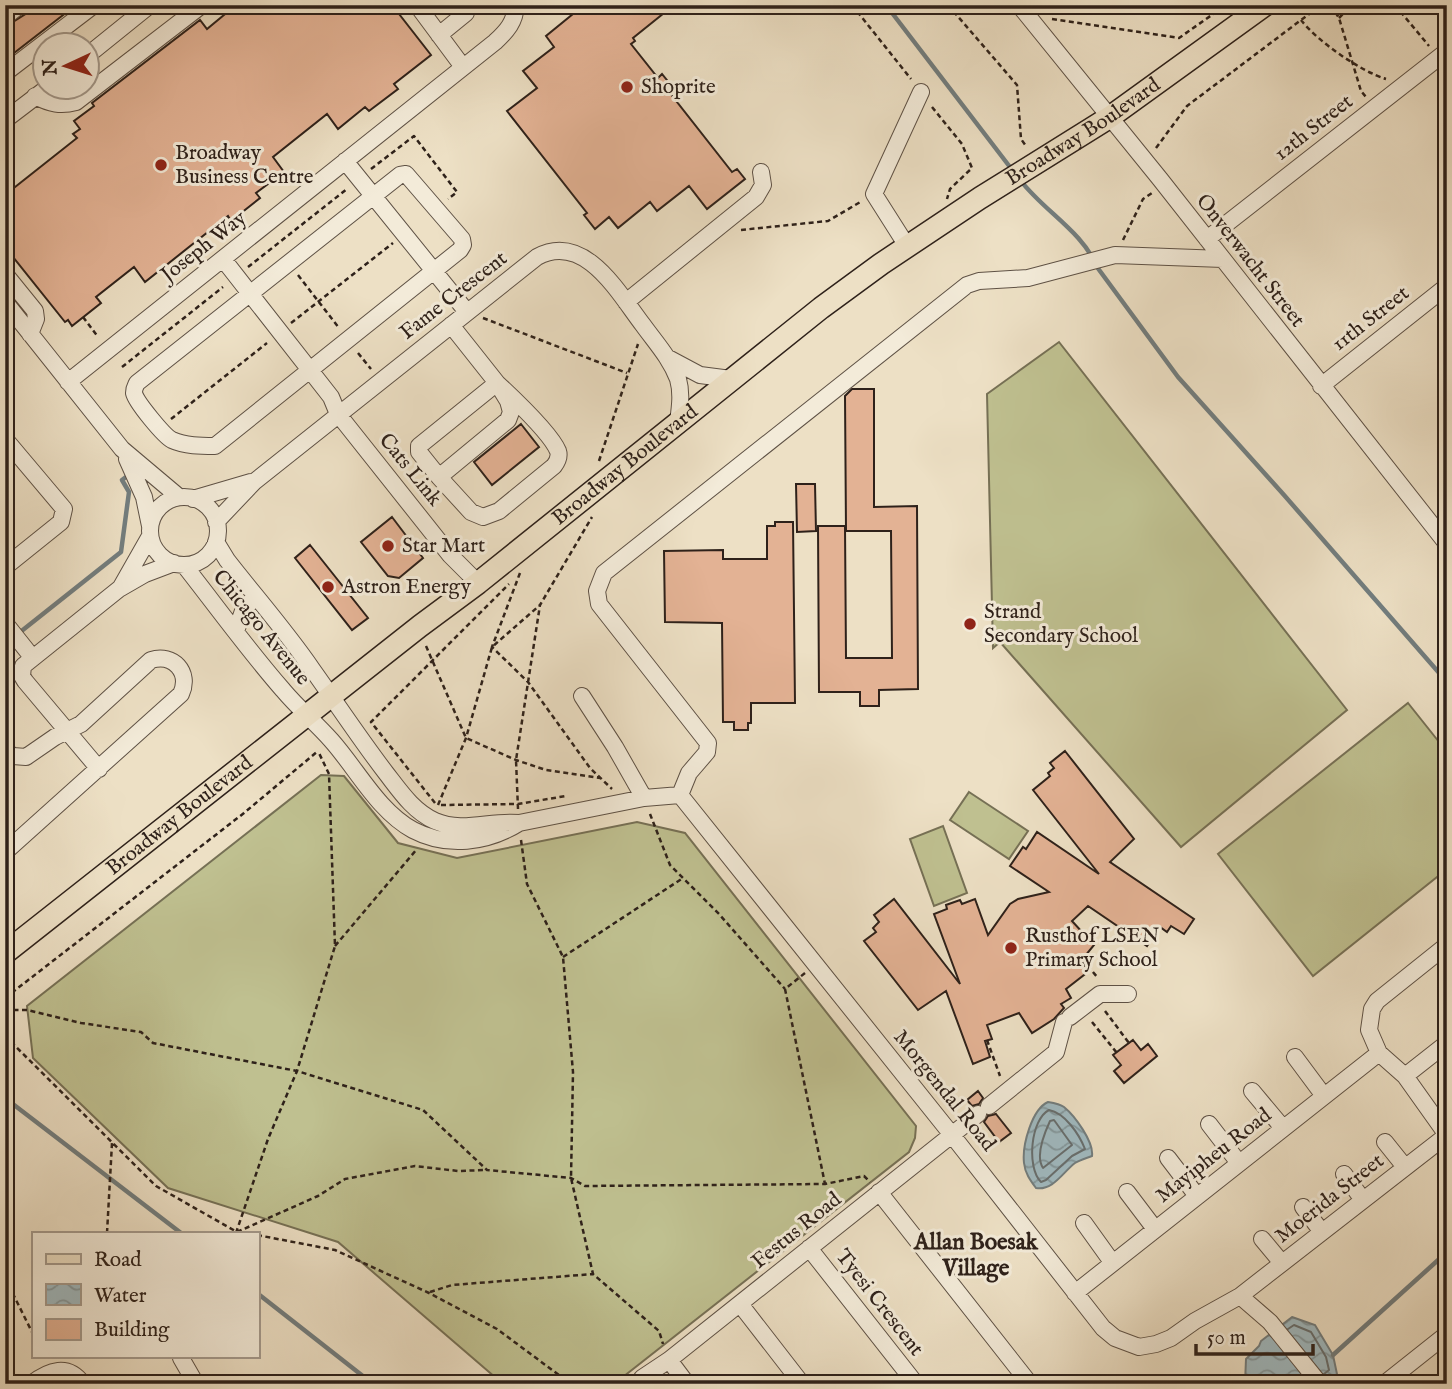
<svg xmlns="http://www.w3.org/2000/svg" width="1452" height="1389" viewBox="0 0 1452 1389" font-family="'IM FELL English',serif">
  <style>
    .grass { fill: #bfc090; stroke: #767055; stroke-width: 2 }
    .water { fill: url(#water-waves); stroke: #727d7e; stroke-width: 2 }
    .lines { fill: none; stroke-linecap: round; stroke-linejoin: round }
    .shore { stroke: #676e6e; stroke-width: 2 }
    .stream { stroke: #727d7e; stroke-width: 4.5 }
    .building { fill: #e3b294; stroke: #2e211a; stroke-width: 2 }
    .minor-casing { stroke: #5e5145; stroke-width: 18 }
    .major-casing { stroke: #2e211a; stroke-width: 24 }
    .path { stroke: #2e211a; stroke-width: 2.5; stroke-dasharray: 5 3.5; stroke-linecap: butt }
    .minor { stroke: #f3ebd9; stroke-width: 16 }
    .major { stroke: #ede0c5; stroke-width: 21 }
    .poi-dot { fill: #8f2418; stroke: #f3ebd9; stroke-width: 2.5 }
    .labels { text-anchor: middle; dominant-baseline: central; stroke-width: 6; stroke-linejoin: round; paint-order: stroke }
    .poi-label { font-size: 21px; fill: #2e211a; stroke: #f3ebd9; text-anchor: start }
    .street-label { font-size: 21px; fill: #2e211a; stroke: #f3ebd9 }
    .neighbourhood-label { font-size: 23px; font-weight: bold; fill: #2e211a; stroke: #f3ebd9 }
  </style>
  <defs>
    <pattern id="water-waves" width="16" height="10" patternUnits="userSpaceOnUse" patternTransform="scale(1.75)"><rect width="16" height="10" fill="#a0bac1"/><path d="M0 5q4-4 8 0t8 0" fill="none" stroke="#83979c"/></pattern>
  </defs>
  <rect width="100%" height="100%" fill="#ede0c5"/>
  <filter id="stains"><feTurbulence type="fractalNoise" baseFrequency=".00286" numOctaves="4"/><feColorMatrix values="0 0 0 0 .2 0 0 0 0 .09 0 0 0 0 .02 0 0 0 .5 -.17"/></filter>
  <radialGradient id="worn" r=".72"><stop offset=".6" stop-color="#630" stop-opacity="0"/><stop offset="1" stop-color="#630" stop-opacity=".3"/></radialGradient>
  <path class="grass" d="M1059,342l288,368 -166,137 -181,-205 -7,6 -6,-254z
    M1408,703l39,49v117l-134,107 -95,-122z
    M321,775l23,1 54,67 59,15 180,-36 48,11 231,293 -1,12 -6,14 -295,232h-111l-165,-142 -170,-54 -135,-130 -6,-52z
    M969,792l59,39 -19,28 -59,-39z
    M943,826l24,67 -33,13 -24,-67z"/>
  <path class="water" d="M1048,1102c6,1 12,2 16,5 11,9 30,35 28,49 -5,2 -12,4 -17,7 -12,9 -22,28 -39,25 -6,-8 -11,-15 -12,-25 -2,-18 8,-54 24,-61z
    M1292,1317l23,8 18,30 4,19 -14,10h-78l1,-25 13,-13 2,-5z"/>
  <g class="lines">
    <path class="shore" d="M1049,1110c16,3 30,24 36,39l-13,7 -26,24 -5,2c-15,-15 -10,-63 8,-72z
      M1054,1120l18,25 -29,23c-8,-12 1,-34 7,-47z
      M1288,1329l6,-4 17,7 15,25 3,13 -5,4"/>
    <path class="stream" d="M886,5l127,166
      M1021,181c23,30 62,51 76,86l81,110 106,118 163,187
      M19,633l102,-81 8,-60 -7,-12 4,-3
      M5,1098l176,135
      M257,1293l116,91
      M1333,1355l114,-103"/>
  </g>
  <path class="building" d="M30,5h46l-71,55v-33l22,-14z
    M236,5h156l39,50 -37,29 4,5 -29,22 -4,-4 -27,22 -11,-15 -54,43 11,15 -28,21 4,5 -29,23 -3,-5 -83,66 -11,-15 -38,30 5,6 -29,23 -4,-6 -3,2 -60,-75v-52l72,-57 -4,-4 7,-5 -6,-8 20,-15 -2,-3 108,-83 7,9z
    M584,5h90l-41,33 2,3 -4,3 27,34 4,-4 12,15 -4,4 62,79 5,-3 8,10 -38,30 -18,-23 -32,25 -7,-9 -32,26 -9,-11 -14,12 -11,-14 3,-2 -80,-102 30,-23 -14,-17 31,-24 -8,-11z
    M852,389h22v118l43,-1 1,183 -39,1v16h-19v-14h-41l-1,-166h27l1,132h46l-1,-127h-45l-1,-135z
    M521,424l18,23 -47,38 -18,-23z
    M796,484h19l1,47 -19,1z
    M392,517l31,41 -24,20 -11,-2 -27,-34z
    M775,522h18l2,181h-44v20h-3v7h-14v-8h-11l-1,-99 -57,-1 -1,-71 59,-1v9h44v-33h8z
    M310,545l58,73 -16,12 -57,-72z
    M1065,751l69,88 -24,23 84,57 -10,15 -13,-8 -4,6 -7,-5 -13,19 -59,-40 -16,15 22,24 -13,16 8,10 -23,18 5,9 -10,6 3,4 -10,11 -22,14 -13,-20 -32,12 5,14 -7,2 5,16 -17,7 -27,-73 -28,19 -54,-69 12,-9 -3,-4 6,-6 -5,-7 20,-16 66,85 -26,-70 13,-5 -1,-4 14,-5 2,4 13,-5 13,36 22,-31 8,-5 31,-7 -39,-26 13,-19 3,2 11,-17 62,42 -66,-84 17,-14 -2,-3 6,-5 -4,-5z
    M1133,1040l8,10 7,-6 9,12 -33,27 -10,-12 7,-6 -8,-10z
    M978,1091l5,7 -4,6 -7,2 -5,-6z
    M996,1114l15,19 -12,9 -15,-20 4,-6z"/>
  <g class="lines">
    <defs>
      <path id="minor" d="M417,5l46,62
        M1019,5l141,174 287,365
        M5,17l15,-12
        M439,35l27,-22 1,-8
        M88,55l62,-50
        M5,73l89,-68
        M35,96c15,8 26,10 41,6l126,-97
        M5,120l42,-32
        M345,161l122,151
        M406,174l56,65 1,6 -3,5 -245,196c-14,0 -30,0 -43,-6 -8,-4 -36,-38 -38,-47 0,-5 1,-6 3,-10l263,-208z
        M1207,239l240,-188
        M907,246l-33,-52 47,-102
        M223,259l108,138 7,17 112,141 28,28
        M5,274l30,37 1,8 -6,15
        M5,302l117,147 57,48
        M626,302l130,-105 7,-12 -2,-13
        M451,325l46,58 11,18 3,11 -3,8 -69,57 32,35 12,5 16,-6 55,-45c3,-4 6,-9 4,-15 -7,-17 -47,-55 -61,-68
        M670,359l30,16 31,4
        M68,382l427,-340c12,-11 20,-20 21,-37
        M1321,386l126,-100
        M5,439l59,70 -3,13 -56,45
        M127,459l17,38 6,29
        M439,477l-20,-25v-6l78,-63
        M150 531a34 34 0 1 1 68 0a34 34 0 1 1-68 0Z
        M193,499l58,-17
        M216,522l38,-40 283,-225c48,-26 82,37 106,68 13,18 27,33 35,54 4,14 2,28 0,43
        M216,542l11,18c28,36 59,71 85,109 25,35 48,70 74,104 14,18 27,38 49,48 28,12 55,-1 84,2l125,-25 36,-3 272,340 151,193 12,10 24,9 17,-3 15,-6 24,-17 45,-25 207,-161
        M184,565c33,42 64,85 99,125 15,18 33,33 48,50 26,29 47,71 82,90 34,18 74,13 106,-7
        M121,587l29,-51
        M5,623l27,34
        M236,631l7,-20 12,-15
        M582,696l33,51 29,51
        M5,751l8,5 13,1 29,-20 26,-13 70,-64c22,-7 40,12 30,34l-176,158
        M99,769l-74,-88 -3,-5 1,-10 96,-77 26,-15 29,-11
        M680,795l9,-22 18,-21 1,-9 -109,-139 -2,-13 7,-18 363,-288 12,-4 49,-3 87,-23 108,4
        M1447,945l-70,56 -5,8 -3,21 10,23 26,23 42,59
        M1070,1017l30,-23h28
        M1295,1057l29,39
        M1405,1076l42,-33
        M1252,1091l31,37
        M989,1106l67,-54 8,-30
        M1209,1124l30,39
        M1385,1142l20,25
        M1168,1158l29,38
        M1344,1174l19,26
        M879,1192l151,192
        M1127,1192l28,37
        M1303,1207l19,25
        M1084,1223l28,39
        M1262,1239l20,24
        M809,1248l107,136
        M1075,1293l304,-240
        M1240,1296l30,26 50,62
        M740,1304l62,80
        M181,1358l15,26
        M669,1360l18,24
        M642,1378l27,-18 309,-246
        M31,1384c18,-14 37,-21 52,0
        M1384,1384l63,-50"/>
      <g id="major">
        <path id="s1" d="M5,953l415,-327 58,-43 343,-275 60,-44 99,-66 130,-81 155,-112"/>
      </g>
    </defs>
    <use href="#minor" class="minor-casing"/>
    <use href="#major" class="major-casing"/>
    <path class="path" d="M852,5l59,74
      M948,5l69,80 4,54 5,7
      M1331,5l8,13 22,73 5,6
      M1395,5l34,41
      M1339,18l13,-13
      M1052,19l127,19 47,-33
      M1301,20c16,21 59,51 85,59
      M932,107l30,37 10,24 -22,21 -3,10
      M1156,148l31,-42 134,-101
      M371,169l43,-33 43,56 -9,7
      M741,230l87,-9 34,-20
      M1123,240l20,-41 9,-6
      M248,267l99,-78
      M298,275l41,53
      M83,317l15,20
      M483,318l144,55
      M291,323l102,-80
      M358,353l13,16
      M122,367l101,-80
      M171,419l96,-76
      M599,461l39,-117
      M520,573l-28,74 36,35 62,86 22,21
      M426,646l40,92 50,22 30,10 54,8
      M435,803l-64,-81 138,-138
      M438,805l28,-67 26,-91 48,-42
      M441,805l77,-1 48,-8
      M518,809l-2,-49 24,-155 52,-88
      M650,814l20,51 49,49 66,75
      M521,840l6,44 36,73 10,115 -2,106 22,96 66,57 4,13
      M335,946l82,-97
      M563,957l120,-79
      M1082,959l16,19
      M805,973l-20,16 40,195
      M5,998l239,-185 74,-62
      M5,1010h22l54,13 60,9 12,11 144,28 126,39 64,60 84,8 14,8 240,-2 39,-8 6,6
      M1105,1011l24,32
      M1092,1022l25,31
      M5,1036l151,150 81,46 9,1
      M987,1040l13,36
      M237,1232l81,-36 27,-17 70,-13 43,5 28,-1
      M107,1233l5,-90
      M236,1233l32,-94 29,-68 38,-125 -6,-172 -11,-23
      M257,1235l78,15 94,43 68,36 74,55
      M5,1278l28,56
      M430,1292l22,-7 141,-11"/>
    <use href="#minor" class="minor"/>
    <use href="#major" class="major"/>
  </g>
  <g class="poi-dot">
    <circle cx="627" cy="87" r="7"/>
    <circle cx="161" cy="165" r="7"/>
    <circle cx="388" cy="546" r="7"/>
    <circle cx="328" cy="587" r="7"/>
    <circle cx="970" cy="624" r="7"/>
    <circle cx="1011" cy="948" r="7"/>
  </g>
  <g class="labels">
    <g class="poi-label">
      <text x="641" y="87">Shoprite</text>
      <text x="175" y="153">Broadway<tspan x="175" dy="24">Business Centre</tspan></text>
      <text x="402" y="546">Star Mart</text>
      <text x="342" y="587">Astron Energy</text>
      <text x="984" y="612">Strand<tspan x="984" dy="24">Secondary School</tspan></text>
      <text x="1025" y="936">Rusthof LSEN<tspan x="1025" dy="24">Primary School</tspan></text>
    </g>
    <g class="street-label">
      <text transform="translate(1314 128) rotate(-38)">12th Street</text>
      <text stroke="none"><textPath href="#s1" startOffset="1356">Broadway Boulevard</textPath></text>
      <text transform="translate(204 247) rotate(-38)">Joseph Way</text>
      <text transform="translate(1250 261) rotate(52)">Onverwacht Street</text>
      <text transform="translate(454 296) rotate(-38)">Fame Crescent</text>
      <text transform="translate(1371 319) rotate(-38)">11th Street</text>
      <text stroke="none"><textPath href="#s1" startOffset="789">Broadway Boulevard</textPath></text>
      <text transform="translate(410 470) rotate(51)">Cats Link</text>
      <text transform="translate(261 628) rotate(51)">Chicago Avenue</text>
      <text stroke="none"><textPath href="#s1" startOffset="222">Broadway Boulevard</textPath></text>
      <text transform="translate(944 1091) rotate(51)">Morgendal Road</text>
      <text transform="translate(1214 1156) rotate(-38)">Mayipheu Road</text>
      <text transform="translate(1330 1199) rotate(-38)">Moerida Street</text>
      <text transform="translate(797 1231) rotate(-39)">Festus Road</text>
      <text transform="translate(879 1303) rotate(52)">Tyesi Crescent</text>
    </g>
    <g class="neighbourhood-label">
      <text x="976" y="1242">Allan Boesak<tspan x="976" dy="26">Village</tspan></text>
    </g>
  </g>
  <rect width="1452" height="1389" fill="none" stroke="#ede0c5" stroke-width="28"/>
  <rect x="7" y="7" width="1438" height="1375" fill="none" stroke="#2e211a" stroke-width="3.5"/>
  <rect x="14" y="14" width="1424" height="1361" fill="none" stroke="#2e211a" stroke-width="2"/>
  <rect x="32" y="1232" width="228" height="126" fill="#f3ebd9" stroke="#a49a8d" stroke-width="2"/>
  <rect x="46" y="1254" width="35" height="10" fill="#ede0c5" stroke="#a49a8d" stroke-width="2"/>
  <text x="94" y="1266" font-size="21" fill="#2e211a">Road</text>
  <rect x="46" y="1284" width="35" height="21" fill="url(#water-waves)" stroke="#a49a8d" stroke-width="2"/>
  <text x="94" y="1302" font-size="21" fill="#2e211a">Water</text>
  <rect x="46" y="1319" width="35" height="21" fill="#e3b294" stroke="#a49a8d" stroke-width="2"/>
  <text x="94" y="1336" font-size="21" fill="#2e211a">Building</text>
  <g transform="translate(66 66) rotate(266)"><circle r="33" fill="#f3ebd9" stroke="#a49a8d" stroke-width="2"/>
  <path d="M0-5L12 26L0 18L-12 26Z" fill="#8f2418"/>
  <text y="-10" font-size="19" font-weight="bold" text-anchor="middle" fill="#2e211a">N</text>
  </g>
  <path d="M1196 1344v10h117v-10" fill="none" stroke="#2e211a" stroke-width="3.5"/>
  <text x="1207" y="1344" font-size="21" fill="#2e211a" stroke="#f3ebd9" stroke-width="5" paint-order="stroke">50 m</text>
  <rect width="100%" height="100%" filter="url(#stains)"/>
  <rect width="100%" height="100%" fill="url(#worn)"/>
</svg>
